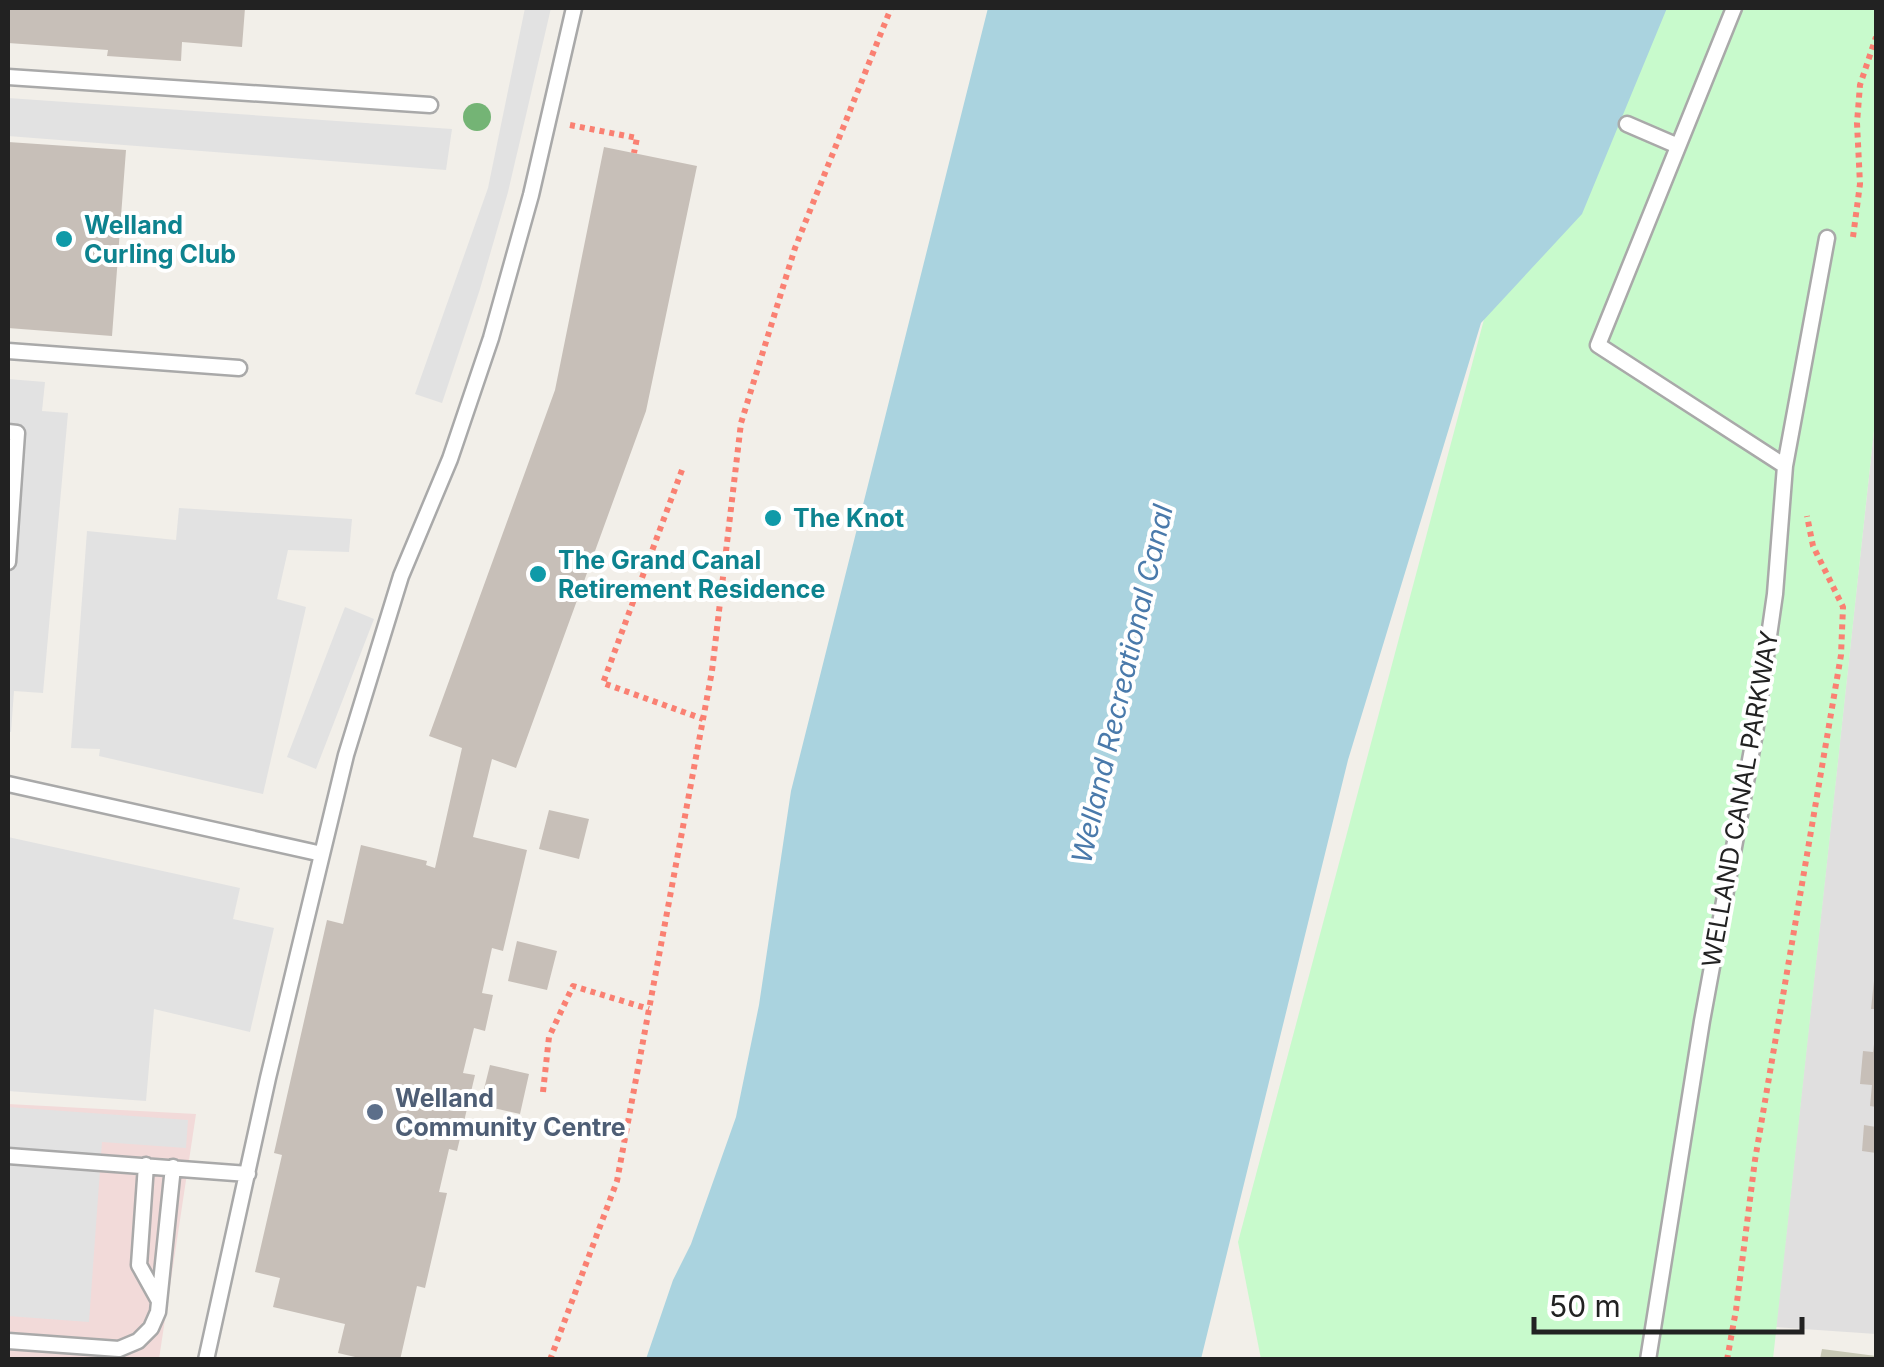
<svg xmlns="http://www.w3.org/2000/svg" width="1884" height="1367" viewBox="0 0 1884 1367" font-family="Inter,sans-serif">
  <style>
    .residential { fill: #e0dfdf }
    .commercial { fill: #f2dad9 }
    .construction { fill: #c7c7b4 }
    .park { fill: #c8facc }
    .parking { fill: #e2e2e2 }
    .water { fill: #aad3df }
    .building { fill: #c7bfb8 }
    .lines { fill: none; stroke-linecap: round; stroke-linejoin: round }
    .lane-casing { stroke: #a9a9a9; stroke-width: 19 }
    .path { stroke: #fa8072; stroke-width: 6; stroke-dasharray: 5 5; stroke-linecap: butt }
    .lane { stroke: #fff; stroke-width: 14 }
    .tree { fill: #74b475 }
    .culture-dot { fill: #0f9aa8; stroke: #fff; stroke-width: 4 }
    .service-dot { fill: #5c6f8a; stroke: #fff; stroke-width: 4 }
    .labels { text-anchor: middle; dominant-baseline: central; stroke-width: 8; stroke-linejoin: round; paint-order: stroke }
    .culture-label { font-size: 25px; font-weight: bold; fill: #0d838f; stroke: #fff; text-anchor: start }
    .street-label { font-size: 25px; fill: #222; stroke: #fff }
    .service-label { font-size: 25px; font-weight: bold; fill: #4e5e75; stroke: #fff; text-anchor: start }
    .water-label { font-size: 28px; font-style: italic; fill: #4a7aab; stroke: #fff }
  </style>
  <rect width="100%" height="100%" fill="#f2efe9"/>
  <path class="residential" d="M1876,412v922l-100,-7z"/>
  <path class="commercial" d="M8,1104l188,10 -37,245h-151z"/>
  <path class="construction" d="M1822,1349l54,7v3h-56z"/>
  <path class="park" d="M1567,8h309v404l-103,947h-512l-23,-117z"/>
  <path class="parking" d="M525,8h26l-43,184 -28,97 -38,114 -27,-9 73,-206z
    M8,98l444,31 -6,41 -438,-34z
    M8,379l37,3 -3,29 26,2 -25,280 -29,-2 -3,41 -3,-1z
    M179,508l173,11 -3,33 -61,-2 -11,49 29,8 -43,187 -164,-38 1,-7 -29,-1 16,-217 89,9z
    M345,607l29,12 -58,150 -29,-12z
    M8,837l232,51 -7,31 41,9 -24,104 -96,-23 -8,92 -138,-10z
    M8,1107l180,13 -2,28 -84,-6 -13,180 -81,-6z"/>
  <path class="water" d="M988,8h679l-85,206 -101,109 -133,437 -147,599h-555l27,-79 18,-36 45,-127 23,-112 32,-214z"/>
  <path class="building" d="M8,8h237l-3,39 -60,-5 -1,19 -74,-5 1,-6 -100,-7z
    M8,142l118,8 -14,186 -104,-8z
    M604,147l93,19 -51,245 -130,357 -24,-9 -19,78 54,13 -24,101 -11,-3 -10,45 11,2 -8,36 -11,-3 -11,45 12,2 -18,76 -8,-2 -10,43 8,1 -22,95 -8,-2 -17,74h-32l-30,-7 7,-29 -72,-17 7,-29 -25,-6 27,-117 -8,-2 53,-233 16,4 18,-79 66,16 -1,4 9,3 27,-120 -33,-12 126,-346z
    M549,810l40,9 -10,40 -40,-10z
    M517,941l40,10 -10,39 -39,-9z
    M1874,981h2v28h-5z
    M1874,1044h2v63l-6,-1 2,-21 -12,-1 3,-33 10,1z
    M490,1065l39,9 -9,40 -40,-9z
    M1864,1125l12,2v26l-14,-2z"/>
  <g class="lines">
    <defs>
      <path id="lane" d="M1734,8l-136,337 187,121
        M8,77l422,28
        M1627,124l51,22
        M8,351l231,17
        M8,432l9,1 -9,129
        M8,784l314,70
        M8,1156l240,18
        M146,1165l-7,100 19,34
        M8,1341l111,8 19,-8 13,-13 7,-16 15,-145
        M206,1360l62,-282 78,-323 55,-179 49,-117 41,-121 40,-143 43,-187
        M1648,1360l54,-339 53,-288 20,-139 10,-128 42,-228"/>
    </defs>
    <use href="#lane" class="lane-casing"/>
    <path class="path" d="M570,125l67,13 -3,15
      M1853,237l7,-53 -3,-61 3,-38 16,-48
      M682,470l-79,213 100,36
      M543,1092l6,-55 24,-51 76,23
      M550,1360l67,-179 95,-510 29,-248 54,-175 96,-240
      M1727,1360l9,-50 19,-150 86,-505 2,-48 -30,-61 -6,-30"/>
    <use href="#lane" class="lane"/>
  </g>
  <circle class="tree" cx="477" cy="117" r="14"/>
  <g class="culture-dot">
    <circle cx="64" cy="239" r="10"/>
    <circle cx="773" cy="518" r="10"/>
    <circle cx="538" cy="574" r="10"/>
  </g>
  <circle class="service-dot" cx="375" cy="1112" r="10"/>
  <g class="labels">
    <g class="culture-label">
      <text x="84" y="225">Welland<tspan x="84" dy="29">Curling Club</tspan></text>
      <text x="793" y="518">The Knot</text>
      <text x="558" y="560">The Grand Canal<tspan x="558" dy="29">Retirement Residence</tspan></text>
    </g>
    <g class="street-label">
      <text transform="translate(1740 799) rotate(-80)">WELLAND CANAL PARKWAY</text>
    </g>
    <g class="service-label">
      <text x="395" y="1098">Welland<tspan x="395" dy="29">Community Centre</tspan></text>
    </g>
    <g class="water-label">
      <text transform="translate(1122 684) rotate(-77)">Welland Recreational Canal</text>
    </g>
  </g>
  <rect width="1884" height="1367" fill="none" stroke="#222222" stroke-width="20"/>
  <path d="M1534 1317v15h268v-15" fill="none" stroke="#222222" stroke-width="5"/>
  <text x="1549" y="1317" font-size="30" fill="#222222" stroke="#ffffff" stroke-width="8" paint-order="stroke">50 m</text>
</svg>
